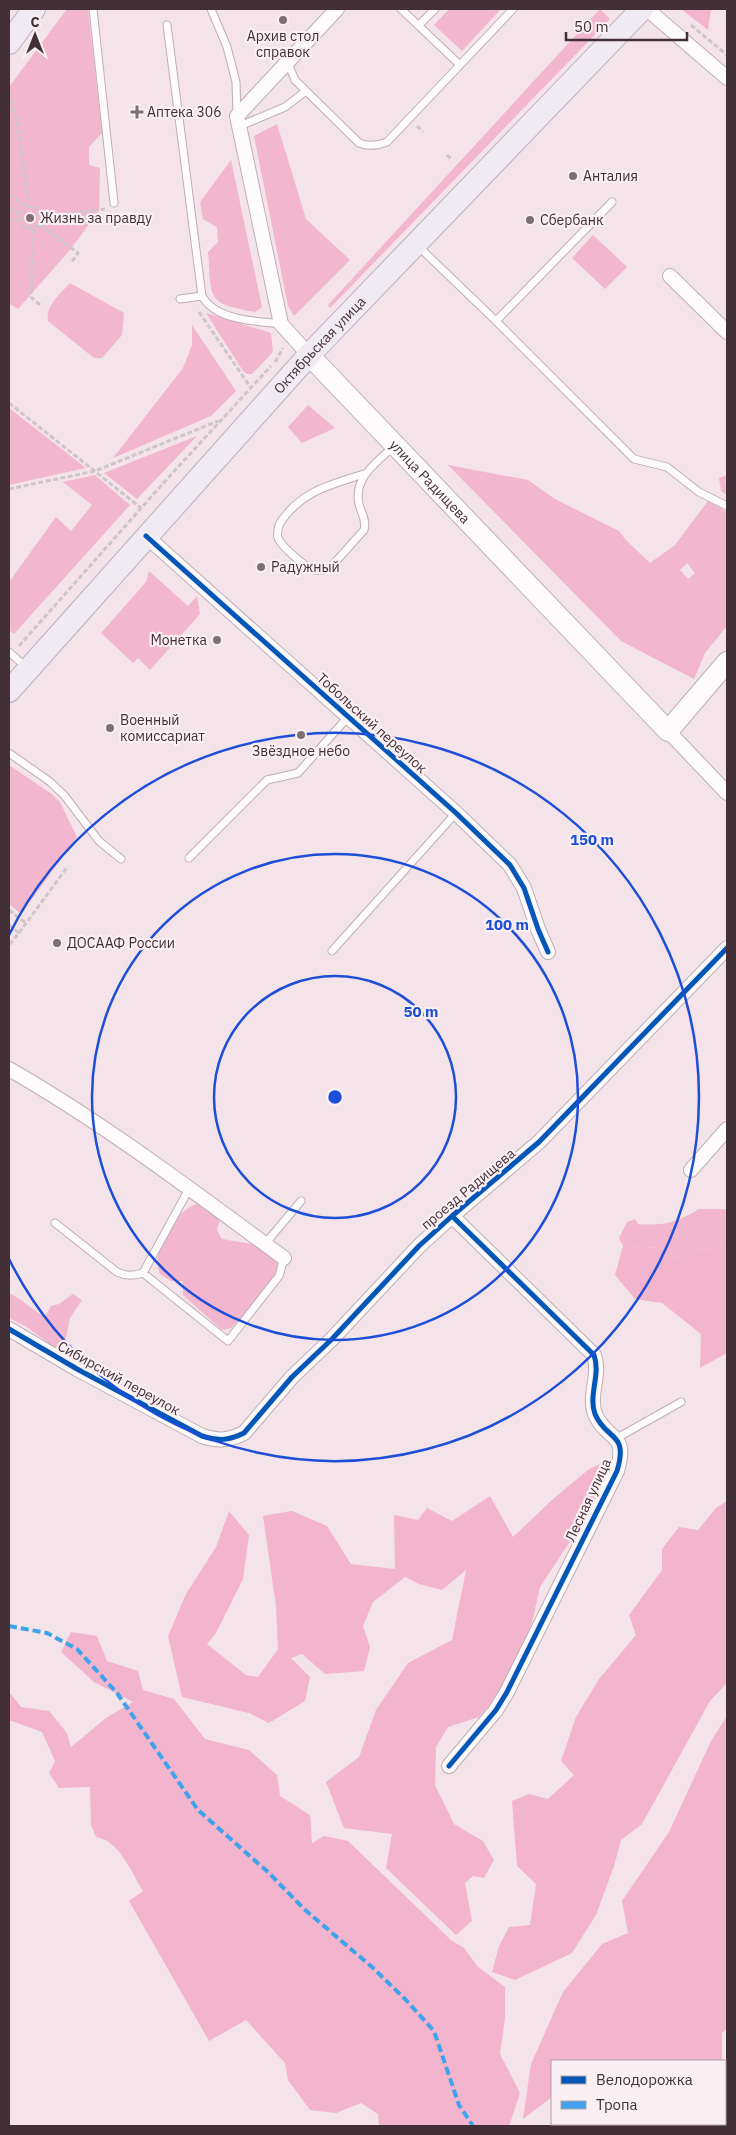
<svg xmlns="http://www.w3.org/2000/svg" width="736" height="2135" viewBox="0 0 736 2135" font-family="'IBM Plex Sans',sans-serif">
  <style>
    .green { fill: #f2b6ce; fill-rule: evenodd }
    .forest { fill: #f3b4ce }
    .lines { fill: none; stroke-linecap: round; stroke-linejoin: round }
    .service-casing { stroke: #bfafb5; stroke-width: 9 }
    .minor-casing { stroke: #bfafb5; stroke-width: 16 }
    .secondary-casing { stroke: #bfafb5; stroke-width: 22 }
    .primary-casing { stroke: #bbafbf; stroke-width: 24 }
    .path { stroke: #cec6c8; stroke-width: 3; stroke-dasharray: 5 2.5; stroke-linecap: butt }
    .service { stroke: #fdfbfc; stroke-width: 7 }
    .minor { stroke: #fdfbfc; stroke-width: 14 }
    .secondary { stroke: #fdfbfc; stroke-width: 20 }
    .primary { stroke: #f0ebf3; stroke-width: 22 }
    .quiet { stroke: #3fa3eb; stroke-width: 4; stroke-dasharray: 8 4; stroke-linecap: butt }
    .cycleway-casing { stroke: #faeff3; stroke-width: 8 }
    .cycleway { stroke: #0057b8; stroke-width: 5 }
    .ring { fill: none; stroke: #1d4ed8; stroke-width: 2.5 }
    .poi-dot { fill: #816e75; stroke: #faeff3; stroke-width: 2 }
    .labels { text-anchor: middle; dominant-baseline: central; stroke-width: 4.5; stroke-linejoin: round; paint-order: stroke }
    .poi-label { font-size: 14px; fill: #432f36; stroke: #faeff3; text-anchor: start }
    .street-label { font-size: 14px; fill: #432f36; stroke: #faeff3 }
    .centre { fill: #1d4ed8; stroke: #faeff3; stroke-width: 2.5 }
    .ring-label { font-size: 15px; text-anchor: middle; font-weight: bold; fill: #1d4ed8; stroke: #faeff3; stroke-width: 4.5; stroke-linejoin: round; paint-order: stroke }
  </style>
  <rect width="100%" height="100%" fill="#f4e3e9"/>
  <path class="green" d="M67,9h21l14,124 -13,14v18l11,3 -1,43 -30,40 -51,58 -9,-6v-216z
    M449,9h52l-39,42 -28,-26z
    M600,9l10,10 -280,289 -2,-3z
    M277,124l29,95 44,41 -56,56 -6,-10 -34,-170z
    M231,160l31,147 -7,5c-50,-9 -43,-13 -47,-60l10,-10 -1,-15 -14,-8 -3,-17z
    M593,235l34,32 -22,22 -33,-31z
    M70,283l54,30 -2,22 -20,23h-8l-46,-37c-3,-15 13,-28 22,-38z
    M206,313l65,20 2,19 -21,22h-5l-4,-3z
    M192,325l44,66 -25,25 -98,42 70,-90 9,-23z
    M308,405l27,23 -33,15 -14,-16z
    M9,408l77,60 -77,17z
    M197,436l-60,63 -33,-26z
    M448,465l80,15 27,19 64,32 7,9 24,23 25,-18 33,-44 19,11v114l-22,27 -11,26 -73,-38zM687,563l8,10 -7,6 -8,-9z
    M95,475l35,30 -116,129 -5,-4v-48l47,-65 15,14 21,-26 -29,-23z
    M727,475v20l-6,-4 -2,-13z
    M149,571l39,35 9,-10 3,18 -50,56 -12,-12 -5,5 -32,-30 45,-51z
    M9,765l44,30 7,7 17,35 -56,77 -12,-10z
    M197,1204l23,15 -3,11 5,9 36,6 20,14c-1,28 -30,50 -47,69l-9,2 -39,-35v-14h-12l-11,-7c-2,-6 -4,-12 -2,-19 5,-19 20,-46 39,-51z
    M699,1209h28v40l-8,-4 -48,15 -11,-12 -37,-2 -4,-8 8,-16 8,-3 3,5c26,2 38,-1 61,-15z
    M11,1294c12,6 22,16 34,23l6,-11 8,-2 14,-10 9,6 -12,18 -4,20 -9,11 -32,-23 -16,-8v-23z"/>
  <path class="forest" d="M681,9h30l-3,21z
    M719,1245l8,4v104l-27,15 1,-34 -39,-31 -27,-4 -20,-24 8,-29 37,2 11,12z
    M611,1459l-29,64 -42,64 -9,40 -34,69 -18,21 -31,10 -12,20 -1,38 19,39 29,17 11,19 -10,18 -11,-2 -8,7 7,38 -16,14 -70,-67 6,-34 -48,-6 -18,-46 33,-25 17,-47 32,-47 44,-23 14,-70 -24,20 -23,-6 -14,-7 -32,25 -10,24 7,21 -6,24 -39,3 -23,-20 -11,4 19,19 -5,24 -36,22 -20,-10 -67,-16 -14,-61 18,-42 30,-47 13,-36 20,24 -6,44 -27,54 -9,11 39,31 12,2 20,-28 -2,-43 -13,-90 29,-5 35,15 24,38 44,5 -1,-54 24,5 9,-12 25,13 38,-25 23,41 39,-37 37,-31z
    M727,1501v182l-17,18 -68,123 -21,16 -7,26 -18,49 -24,38 -57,27 -23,-8 7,-26 10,-19 21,-2 6,-41 -19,-18 -5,-65 17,-7 19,5 26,-24 -13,-14 15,-44 23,-38 37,-44 -7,-20 33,-45v-21l17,-22 19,3 18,-22z
    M71,1632l26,4 10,25 31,10 5,19 31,9 31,40 44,11 28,25 3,21 30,19 2,28 12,-7 24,5 103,99 13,8 14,19 27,20v31l-5,36 20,39 -11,33h-130l-1,-12 -17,-11 -25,10 -26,-3 -22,-30 -3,-17 -39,-43 -37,21 -80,-140 14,-10c-12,-19 -23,-50 -47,-54l-5,-12 -1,-38 -31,1 -10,-15 6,-12 -13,-29 -33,-12 1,-27 11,14 28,4 18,22 4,14 35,-29 27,-16 -39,-20 -33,-30z
    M727,1716v313l-5,4v28h-170v36l-29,22 8,-55 32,-72 39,-48 26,-11 -6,-32 47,-69 42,-91z
    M725,2067h2v44h-2z"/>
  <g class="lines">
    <defs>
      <path id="service" d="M93,9l21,194
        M211,9l16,38 9,35 1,32
        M401,9l59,56
        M167,25l35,271c14,25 54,25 79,28
        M419,25l16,-16
        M288,63l7,17 64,63c10,4 18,3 28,-1l126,-133
        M240,126l45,-19 21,-16
        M419,247l77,74 138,138 33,8 32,25 28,14
        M180,299l22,-3
        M496,321l116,-119
        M364,474c-34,11 -63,17 -84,49 -2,4 -3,11 -2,15 3,8 29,31 37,32 6,1 10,0 15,-2l34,-38c3,-10 -3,-17 -5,-26 -6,-26 18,-42 34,-57
        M9,652l17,15
        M9,753l40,28 15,14 35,46 22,18
        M189,858l78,-78 31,-7 50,-56
        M332,951l124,-138
        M55,1223l62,49c9,4 15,4 26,1l46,-84
        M265,1244l36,-43
        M143,1273l85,68 51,-65 5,-18
        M617,1438l64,-36"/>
      <path id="minor" d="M647,9l80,69
        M670,276l57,56
        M309,355l-28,-31 -44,-208 100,-107
        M146,536l310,277 54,52 14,23 14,41 10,23
        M668,731l59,62
        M9,1069c96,55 185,123 275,189
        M691,1170l36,-41
        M9,1329l68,40 125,67c16,5 26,5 42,-3l48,-56 40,-38 87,-93 33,-30 87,-74 188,-194
        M449,1766l47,-56 11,-18 110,-221c12,-40 -11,-30 -22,-57 -7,-19 6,-39 -1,-59l-142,-139"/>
      <g id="secondary">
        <path id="s1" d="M309,355l359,376 59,-69"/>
      </g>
      <g id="primary">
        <path d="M9,43l25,-34"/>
        <path id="s2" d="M9,691l300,-336 333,-346"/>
      </g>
    </defs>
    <use href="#service" class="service-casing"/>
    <use href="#minor" class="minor-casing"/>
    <use href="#secondary" class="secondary-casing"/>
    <use href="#primary" class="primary-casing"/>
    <path class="path" d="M691,25l36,30
      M9,93l9,32 11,81
      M417,126l6,6
      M447,155l5,5
      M9,194l18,13
      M9,207l10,8 8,-8 9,1 5,9 -1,8 -13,4c-6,-3 -9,-7 -8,-14
      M41,217l64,-8
      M9,221l9,-1
      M40,225l38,28 -7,10
      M33,229l-2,68 9,8
      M199,312l52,76
      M275,362l8,-14
      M9,403l132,105
      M9,489l86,-18 123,-50
      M19,646l148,-167 104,-113
      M9,910l17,13
      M9,925l10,8 -10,12
      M19,933l49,-67"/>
    <use href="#service" class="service"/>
    <use href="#minor" class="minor"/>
    <use href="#secondary" class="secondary"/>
    <use href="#primary" class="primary"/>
    <path class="quiet" d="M9,1626l38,7 30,16 40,44 81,117 71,63 35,36 68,58 34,33 28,31 25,74 14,21"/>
    <defs>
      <path id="cycleway" d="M146,536l310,277 54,52 14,23 14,41 10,23
        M9,1329l68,40 125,67c16,5 26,5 42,-3l48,-56 40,-38 87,-93 33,-30 87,-74 188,-194
        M449,1766l47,-56 11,-18 110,-221c12,-40 -11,-30 -22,-57 -7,-19 6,-39 -1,-59l-142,-139"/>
    </defs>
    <use href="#cycleway" class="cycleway-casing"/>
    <use href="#cycleway" class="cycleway"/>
  </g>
  <g class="ring">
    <circle cx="335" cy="1097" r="121"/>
    <circle cx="335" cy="1097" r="243"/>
    <path d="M9 935A364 364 0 1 1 9 1259"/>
  </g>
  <g class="poi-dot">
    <circle cx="283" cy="20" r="5"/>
    <path d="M134.5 104.5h5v5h5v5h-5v5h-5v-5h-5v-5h5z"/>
    <circle cx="573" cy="176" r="5"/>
    <circle cx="30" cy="218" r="5"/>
    <circle cx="530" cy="220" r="5"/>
    <circle cx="261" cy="567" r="5"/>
    <circle cx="217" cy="640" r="5"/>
    <circle cx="110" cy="728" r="5"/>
    <circle cx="301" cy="735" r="5"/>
    <circle cx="57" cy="943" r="5"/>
  </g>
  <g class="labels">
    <g class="poi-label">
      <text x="283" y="36" text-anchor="middle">Архив стол<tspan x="283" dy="16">справок</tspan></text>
      <text x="147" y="112">Аптека 306</text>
      <text x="583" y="176">Анталия</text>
      <text x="40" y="218">Жизнь за правду</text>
      <text x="540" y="220">Сбербанк</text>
      <text x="271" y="567">Радужный</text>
      <text x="207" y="640" text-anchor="end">Монетка</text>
      <text x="120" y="720">Военный<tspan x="120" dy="16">комиссариат</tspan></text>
      <text x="301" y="751" text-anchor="middle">Звёздное небо</text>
      <text x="67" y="943">ДОСААФ России</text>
    </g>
    <g class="street-label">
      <text stroke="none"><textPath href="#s2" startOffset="465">Октябрьская улица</textPath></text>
      <text stroke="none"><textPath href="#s1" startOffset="175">улица Радищева</textPath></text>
      <text transform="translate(372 723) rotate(42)">Тобольский переулок</text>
      <text transform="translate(468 1189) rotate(-40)">проезд Радищева</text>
      <text transform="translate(119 1378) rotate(29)">Сибирский переулок</text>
      <text transform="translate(588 1500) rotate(-65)">Лесная улица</text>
    </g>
  </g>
  <circle cx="335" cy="1097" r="8" class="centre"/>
  <g class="ring-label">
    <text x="592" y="845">150 m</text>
    <text x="507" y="930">100 m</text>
    <text x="421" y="1017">50 m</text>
  </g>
  <rect width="736" height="2135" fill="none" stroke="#432f36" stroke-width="20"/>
  <rect x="551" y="2060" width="175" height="65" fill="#faeff3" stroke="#b1a2a7"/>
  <rect x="561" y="2076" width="25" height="8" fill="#0057b8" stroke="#b1a2a7"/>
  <text x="596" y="2085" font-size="15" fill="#432f36">Велодорожка</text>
  <rect x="561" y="2101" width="25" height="8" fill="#3fa3eb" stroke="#b1a2a7"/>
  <text x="596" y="2110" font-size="15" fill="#432f36">Тропа</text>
  <g transform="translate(35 35)" stroke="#faeff3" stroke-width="4" paint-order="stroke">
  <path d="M0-4L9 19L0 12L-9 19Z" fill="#432f36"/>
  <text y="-8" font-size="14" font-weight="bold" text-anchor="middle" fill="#432f36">С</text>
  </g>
  <path d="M566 32v8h121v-8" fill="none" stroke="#432f36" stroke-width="2.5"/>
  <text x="574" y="32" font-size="15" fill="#432f36" stroke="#faeff3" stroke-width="4" paint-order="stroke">50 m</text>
</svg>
